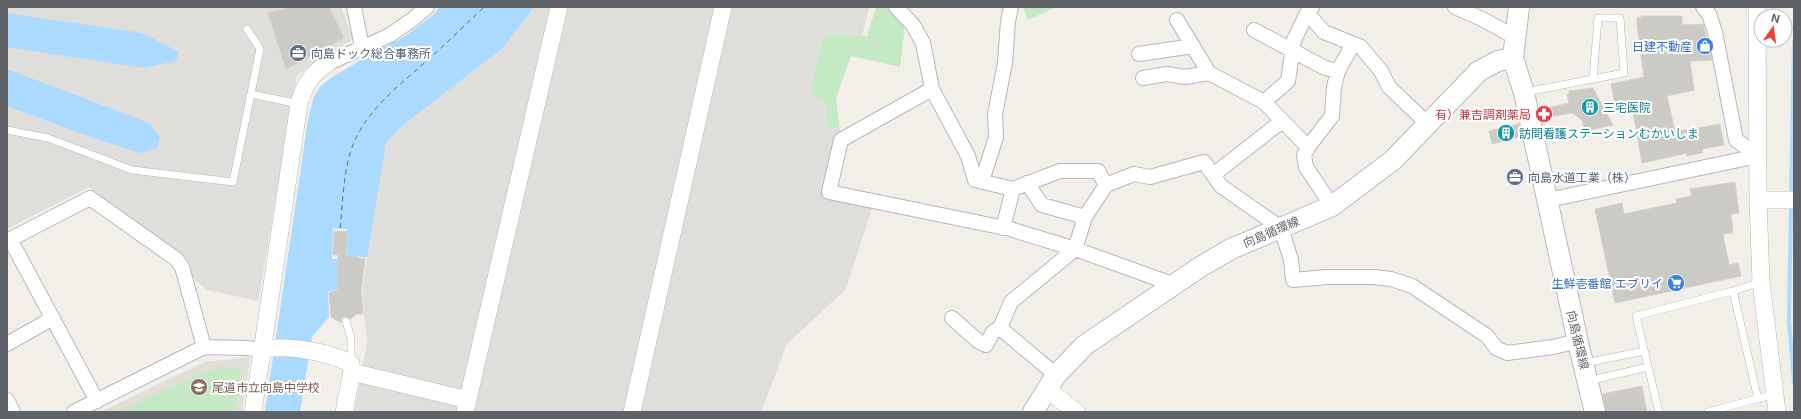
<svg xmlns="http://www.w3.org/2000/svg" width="1801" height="419" viewBox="0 0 1801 419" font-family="Inter,'Noto Sans JP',sans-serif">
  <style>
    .industrial { fill: #e0deda }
    .education { fill: #e1ded6 }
    .green { fill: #c5e8c5 }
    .water { fill: #aadaff }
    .pier { fill: #f1efe8 }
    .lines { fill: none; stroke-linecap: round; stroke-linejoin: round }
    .stream { stroke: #aadaff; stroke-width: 4 }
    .ferry { stroke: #4174aa; stroke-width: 1; stroke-dasharray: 5 4; stroke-linecap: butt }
    .building { fill: #cccac5; stroke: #d6d1c6 }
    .service-casing { stroke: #b5b8bc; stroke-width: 8 }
    .minor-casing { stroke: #b5b8bc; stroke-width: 16 }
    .tertiary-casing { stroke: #b5b8bc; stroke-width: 18 }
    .secondary-casing { stroke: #b6babf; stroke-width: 22 }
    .service { stroke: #fff; stroke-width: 7 }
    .minor { stroke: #fff; stroke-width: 14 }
    .tertiary { stroke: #fff; stroke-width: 17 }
    .secondary { stroke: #fff; stroke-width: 20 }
    .labels { text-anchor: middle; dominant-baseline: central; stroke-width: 4; stroke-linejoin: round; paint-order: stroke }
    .shop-label { font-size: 12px; fill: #366cbe; stroke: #fff; text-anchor: end }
    .service-label { font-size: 12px; fill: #4e5e75; stroke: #fff; text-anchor: start }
    .culture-label { font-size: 12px; fill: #0d838f; stroke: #fff; text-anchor: start }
    .health-label { font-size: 12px; fill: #be3a42; stroke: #fff; text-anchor: end }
    .street-label { font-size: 12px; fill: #5f6368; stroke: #fff }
    .education-label { font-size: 12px; fill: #785e54; stroke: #fff; text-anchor: start }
  </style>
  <rect width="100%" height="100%" fill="#f1efe8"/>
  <path class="industrial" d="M7,7h334l12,32 -56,36 -39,226 -51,-11 -118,-103 -82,42z
    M534,7h335l-7,29 -38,-2 2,91 14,7 -14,61 47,12 -27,84 -59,55 -26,68h-407l13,-69 -5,-48 11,-82 13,-70 16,-17 101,-78z"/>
  <path class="education" d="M250,357l-8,55h-142l105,-50z"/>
  <path class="green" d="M876,7h31l-7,60 -49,-11 -15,42 4,34 -14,-7v-23l-16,-9 14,-59 43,2z
    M1023,7h33l-28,13z
    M242,367l-7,45h-116l86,-41z"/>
  <path class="water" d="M440,7h94l-31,41 -101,78 -16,17 -19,115 -9,-2 -5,30 -25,6 1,25 -17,20 -12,75h-35l43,-292 6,-24 6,-9 8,-7 41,-25 35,-18 29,-22z
    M7,13l135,20 37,19 -3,9 -32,7 -137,-21z
    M7,69l142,54 11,14 -3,11 -16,5 -45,-14 -89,-33z"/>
  <path class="pier" d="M333,228l14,1v30h-15z"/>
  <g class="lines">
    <path class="stream" d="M1791,196l3,-155
      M1791,205l-2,116 5,61"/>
    <path class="ferry" d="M340,228c3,-25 3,-53 11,-78 14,-40 49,-65 80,-93 18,-16 35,-33 53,-50"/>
  </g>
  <path class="building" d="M292,7h37l15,31 -58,31 -18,-56z
    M1641,16h41v9l21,-1 9,36 -22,1 4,29 -27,6 8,36 45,-8 4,21 -22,4v4l-15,3v-3l-45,10 -11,-62 -16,3 -4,-20 33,-7 -7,-53v-6h4z
    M1593,88l20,37 -28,6 -3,-11 -10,-7 -31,5 -2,-8 30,-7 -2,-9h2v-3z
    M1519,124l3,12 -30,8 -3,-13z
    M1735,182l4,31 -8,1 2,19 -10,1 6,31 9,-2 3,13 -126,27 -20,-94 27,-6 2,11 53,-11 -1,-4 16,-3 -2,-7z
    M334,231l13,1 -1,23 19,4 -4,33 2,22h-6l-7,5 -6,-3 -3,3v4l-10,-6 -2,-24 9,-3v-35h-5z
    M1642,386l5,26h-41l-3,-18z"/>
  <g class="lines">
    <defs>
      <path id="service" d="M1526,92l98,-19 -4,-55h-22l-5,61
        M251,94l48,10
        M7,130l41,8 84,32 101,12 27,-133 -13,-20
        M1733,291l28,-9
        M346,321l5,17v26
        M1585,363l59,-12
        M1588,381l60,-14
        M1659,412l-23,-96 97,-25 25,108
        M1708,412l67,-18"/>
      <path id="minor" d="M354,7l8,40
        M896,7l17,18 10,18 9,46 36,67 7,24 38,9 -10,39
        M1312,7l-5,6 17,19 37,15 20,24 8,16 39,37
        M1455,7l27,12 33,18
        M1703,7l6,7 6,18 21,108 22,16
        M1177,20l32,53 55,29 44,45
        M1254,30l71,38 13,3
        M1139,54l54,-8
        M327,64l63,-29 23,-16 14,-12
        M1143,78l24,-4 18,3 24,-4
        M932,89l-91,51 -12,52 181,37 65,20 100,36
        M1264,102l24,-21 6,-41 13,-27
        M1213,175l69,-54
        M982,181l14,-44 -1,-23 10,-51 3,-42 3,-14
        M1027,183l15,22 43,12
        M1013,189l47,-18h38l8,14
        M1548,200l210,-44
        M1332,206l-26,-39 -2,-12 4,-8 24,-31 2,-29 4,-16 15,-27
        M10,239l87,162
        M7,241l83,-43 86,61 6,8 22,80
        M952,318l26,23 8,4 7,-13 7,-4
        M7,344l46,-26
        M1056,375l-56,-47 11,-26 64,-53 10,-32 21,-32 28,-11 16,3 54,-15 17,24 60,42 10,32 2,20 34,-3h47l17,2 21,7 75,50 9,12 11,5 46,-6 25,-6
        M7,400l6,12
        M74,412l130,-65 43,1 14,2"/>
      <path id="tertiary" d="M1757,7l1,193 3,82 16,130
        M1758,200h36
        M261,350c23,-6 70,2 90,14l1,8 -8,40
        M352,372l116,28
        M1047,389l29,23
        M253,412l46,-308c5,-18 12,-30 28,-40
        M465,412l94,-405
        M632,412l91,-405"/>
      <path id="secondary" d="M1519,7l-6,51 11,35 56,258 15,61
        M1033,412l23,-37 29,-30 115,-78 31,-18 101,-43 61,-46 86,-89 19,-10 15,-3"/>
    </defs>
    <use href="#service" class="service-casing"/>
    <use href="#minor" class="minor-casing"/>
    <use href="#tertiary" class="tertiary-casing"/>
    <use href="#secondary" class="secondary-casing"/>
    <use href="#service" class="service"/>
    <use href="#minor" class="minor"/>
    <use href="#tertiary" class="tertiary"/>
    <use href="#secondary" class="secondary"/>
  </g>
  <defs>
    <symbol id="shop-disc" viewBox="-11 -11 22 22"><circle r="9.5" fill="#3f7fe0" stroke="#fff"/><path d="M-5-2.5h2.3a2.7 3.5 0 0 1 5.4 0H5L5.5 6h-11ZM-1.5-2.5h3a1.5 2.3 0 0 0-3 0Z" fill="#fff"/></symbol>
    <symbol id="office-disc" viewBox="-11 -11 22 22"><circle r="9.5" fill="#5c6f8a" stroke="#fff"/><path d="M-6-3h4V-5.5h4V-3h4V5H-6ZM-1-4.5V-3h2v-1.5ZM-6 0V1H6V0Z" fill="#fff"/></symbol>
    <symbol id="building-disc" viewBox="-11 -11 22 22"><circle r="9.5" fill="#0f9aa8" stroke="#fff"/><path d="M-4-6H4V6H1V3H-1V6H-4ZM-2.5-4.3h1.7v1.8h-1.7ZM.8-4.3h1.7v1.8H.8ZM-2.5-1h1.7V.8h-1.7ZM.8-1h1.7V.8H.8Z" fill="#fff"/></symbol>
    <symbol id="pharmacy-disc" viewBox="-11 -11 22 22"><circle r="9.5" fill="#e0444e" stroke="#fff"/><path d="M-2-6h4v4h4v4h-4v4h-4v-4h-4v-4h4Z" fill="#fff"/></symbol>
    <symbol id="supermarket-disc" viewBox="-11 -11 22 22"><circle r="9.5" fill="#3f7fe0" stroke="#fff"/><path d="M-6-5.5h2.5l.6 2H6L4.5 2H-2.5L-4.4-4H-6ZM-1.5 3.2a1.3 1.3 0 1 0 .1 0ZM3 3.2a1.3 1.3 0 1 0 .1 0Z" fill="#fff"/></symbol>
    <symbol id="school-disc" viewBox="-11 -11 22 22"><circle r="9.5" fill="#8d6e63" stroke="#fff"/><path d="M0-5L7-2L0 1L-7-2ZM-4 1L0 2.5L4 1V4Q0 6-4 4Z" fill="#fff"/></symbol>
  </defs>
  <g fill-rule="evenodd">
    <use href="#shop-disc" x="1695" y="36" width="20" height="20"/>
    <use href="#office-disc" x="288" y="43" width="20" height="20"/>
    <use href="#building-disc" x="1580" y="97" width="20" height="20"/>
    <use href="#pharmacy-disc" x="1534" y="104" width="20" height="20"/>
    <use href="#building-disc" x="1496" y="123" width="20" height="20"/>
    <use href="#office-disc" x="1505" y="167" width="20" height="20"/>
    <use href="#supermarket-disc" x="1666" y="273" width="20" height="20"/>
    <use href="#school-disc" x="189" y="377" width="20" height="20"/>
  </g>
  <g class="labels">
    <g class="shop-label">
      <text x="1692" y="46">日建不動産</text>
      <text x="1663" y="283">生鮮壱番館 エブリイ</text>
    </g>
    <g class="service-label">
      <text x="311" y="53">向島ドック総合事務所</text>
      <text x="1528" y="177">向島水道工業（株）</text>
    </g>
    <g class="culture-label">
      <text x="1603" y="107">三宅医院</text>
      <text x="1519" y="133">訪問看護ステーションむかいしま</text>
    </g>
    <g class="health-label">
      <text x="1531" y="114">有）兼吉調剤薬局</text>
    </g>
    <g class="street-label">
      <text transform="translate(1271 232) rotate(-23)">向島循環線</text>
      <text transform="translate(1578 340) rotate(77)">向島循環線</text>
    </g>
    <g class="education-label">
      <text x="212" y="387">尾道市立向島中学校</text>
    </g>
  </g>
  <rect width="1801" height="419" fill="none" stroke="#5f6368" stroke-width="16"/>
  <g transform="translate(1773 28) rotate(14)"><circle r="19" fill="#ffffff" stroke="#bfc1c3"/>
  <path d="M0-3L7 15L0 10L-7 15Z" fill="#ea4335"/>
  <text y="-6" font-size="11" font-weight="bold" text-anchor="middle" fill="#5f6368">N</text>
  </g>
</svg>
